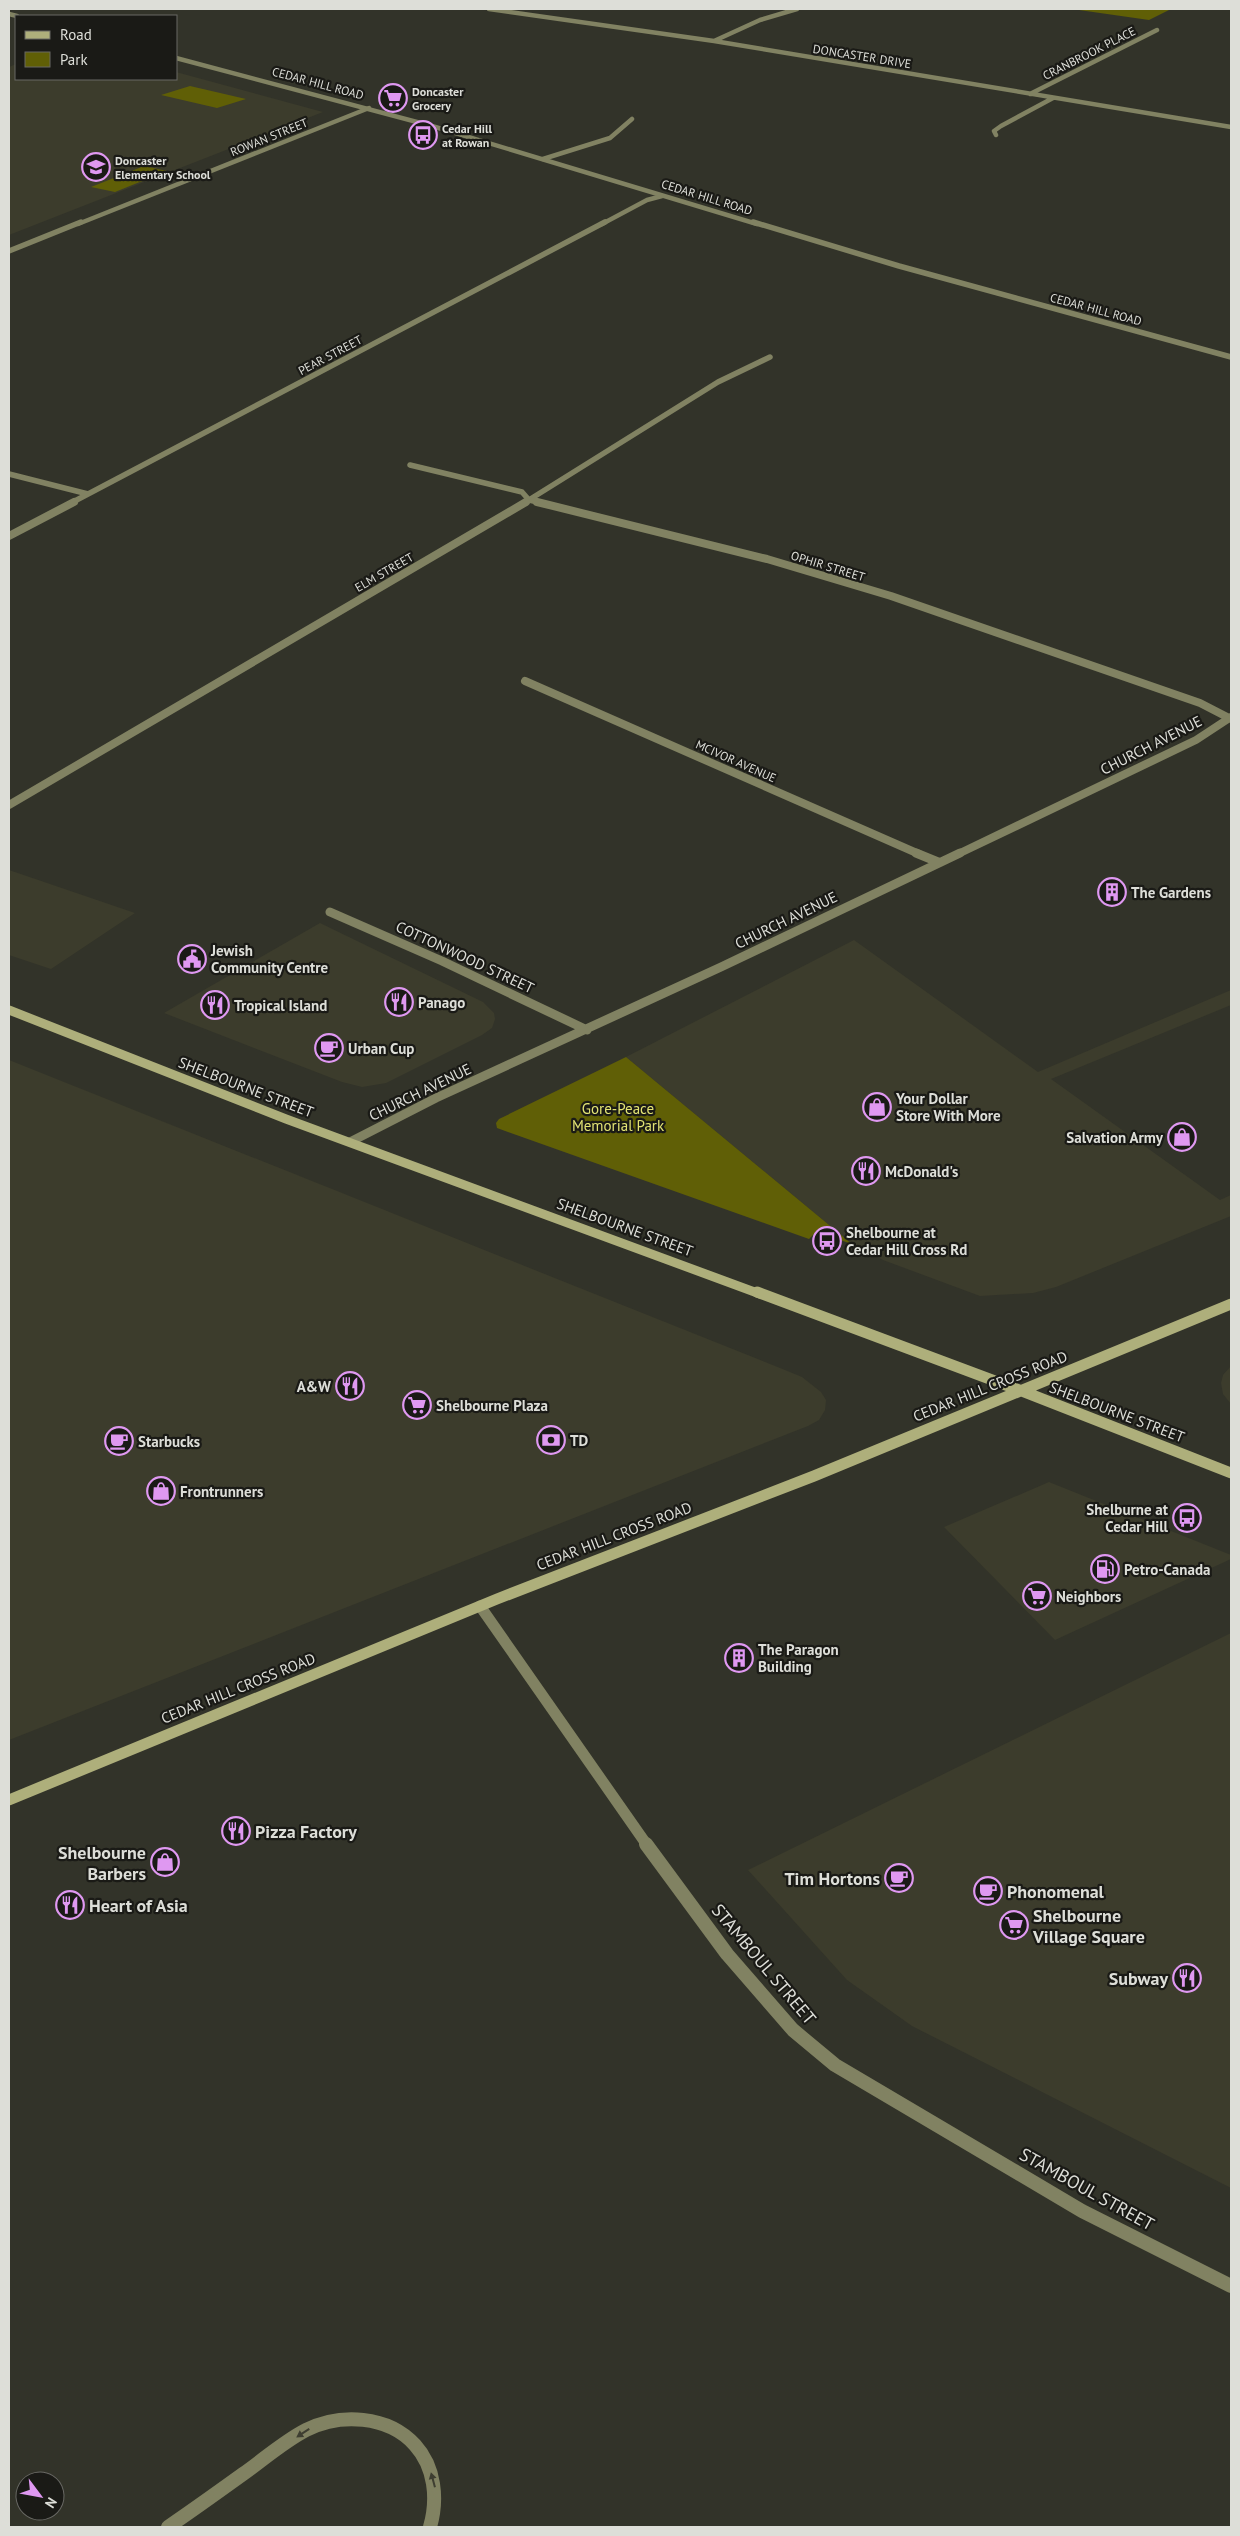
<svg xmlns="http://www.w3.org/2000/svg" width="1240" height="2536" viewBox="0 0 1240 2536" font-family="'PT Sans',sans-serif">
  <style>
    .built { fill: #3c3c2c }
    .green { fill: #605f06 }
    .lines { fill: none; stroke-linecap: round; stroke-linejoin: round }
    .minor-far5 { stroke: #818262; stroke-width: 4.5 }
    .minor-far4 { stroke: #818262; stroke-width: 5.5 }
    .minor-far3 { stroke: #818262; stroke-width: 8 }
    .minor-far2 { stroke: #818262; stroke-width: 9 }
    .minor-far1 { stroke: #818262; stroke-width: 11 }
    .minor { stroke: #818262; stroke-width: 14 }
    .tertiary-far1 { stroke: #818262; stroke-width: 4.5 }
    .tertiary { stroke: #818262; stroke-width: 5.5 }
    .secondary-far1 { stroke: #aeaf7b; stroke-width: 9 }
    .secondary { stroke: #aeaf7b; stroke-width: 11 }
    .oneway { fill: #3e3e31 }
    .labels { text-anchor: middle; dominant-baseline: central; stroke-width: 4.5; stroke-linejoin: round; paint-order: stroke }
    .far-street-label { font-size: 12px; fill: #ddded8; stroke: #1a1a16 }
    .far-poi-label { font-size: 12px; font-weight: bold; fill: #ddded8; stroke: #1a1a16; text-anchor: start }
    .street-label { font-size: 15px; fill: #ddded8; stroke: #1a1a16 }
    .poi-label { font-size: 15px; font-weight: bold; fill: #ddded8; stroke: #1a1a16; text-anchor: start }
    .park-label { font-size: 15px; fill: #e2e374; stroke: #1a1a16 }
    .near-poi-label { font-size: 18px; font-weight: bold; fill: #ddded8; stroke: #1a1a16; text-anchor: start }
    .near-street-label { font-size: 18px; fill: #ddded8; stroke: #1a1a16 }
  </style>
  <rect width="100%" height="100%" fill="#323329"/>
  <path class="built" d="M16,64v15h160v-7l147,40 -314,123v-168z
    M9,870l126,43 -84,56 -42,-14z
    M320,923l163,79 11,11 1,6 -3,9 -10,7 -96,48 -24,4 -20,-5 -178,-69z
    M854,940l184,132 193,-82v15l-180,74 169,121 11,-5v21l-175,71 -23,6 -53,3 -97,-36 -31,-16 -226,-187z
    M9,1060l771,308 22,9 19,15 5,8 -1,10 -6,10 -11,6 -799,314z
    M1231,1366v38l-8,-10 -2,-11 2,-8z
    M1049,1482l182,73v4l-176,81 -111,-113z
    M1231,1633v555l-319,-162 -65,-46 -99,-110z"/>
  <path class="green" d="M1072,9h99l-22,11z
    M190,86l56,13 -29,9 -56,-13z
    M144,166l23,5 -52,21 -24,-5z
    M626,1057l226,187 -36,-12 -7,7 -312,-111 -1,-5 3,-4z"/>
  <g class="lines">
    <path class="minor-far5" d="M489,9l225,32 517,86
      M714,41l46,-21 37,-11
      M1030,94l127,-64
      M996,135l-2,-4 7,-5 52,-28
      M543,159l67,-21 22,-19
      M78,224l291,-116
      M602,224l45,-24 15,-4"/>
    <path class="minor-far4" d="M9,251l72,-29
      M410,465l112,27 7,8 13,3
      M9,474l79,20
      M71,503l534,-281
      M524,503l194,-121 52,-25"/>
    <path class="minor-far3" d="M537,502l230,57 124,37 309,107 31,16
      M9,536l65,-34
      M525,681l394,173
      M9,805l517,-303
      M958,854l238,-114 35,-23"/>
    <path class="minor-far2" d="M916,853l22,9
      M330,912l112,49 145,69
      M350,1142l86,-44 285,-131 239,-114"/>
    <path class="minor-far1" d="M480,1606l167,239"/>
    <path class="minor" d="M646,1844l81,110 66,76 42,35 247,146 149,75
      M168,2527c25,-17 50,-35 75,-53 20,-14 40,-32 63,-44 34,-17 82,-15 109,15 20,22 23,54 15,82"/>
    <path class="tertiary-far1" d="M9,14l8,2
      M176,58l256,68 325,98"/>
    <path class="tertiary" d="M753,222l146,44 332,91"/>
    <path class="secondary-far1" d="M9,1010l277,109 474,175"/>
    <path class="secondary" d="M757,1292l265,99 209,82
      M9,1800l488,-201 317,-123 417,-172"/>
  </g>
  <defs><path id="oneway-solid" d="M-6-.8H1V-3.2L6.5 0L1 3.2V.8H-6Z" transform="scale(1.25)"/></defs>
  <g class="oneway">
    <use href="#oneway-solid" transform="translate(303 2433) rotate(147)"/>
    <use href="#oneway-solid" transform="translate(433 2480) rotate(-105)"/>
  </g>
  <defs>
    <symbol id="supermarket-ring" viewBox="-11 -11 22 22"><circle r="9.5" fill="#1a1a16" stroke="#df98f1" stroke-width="1.5"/><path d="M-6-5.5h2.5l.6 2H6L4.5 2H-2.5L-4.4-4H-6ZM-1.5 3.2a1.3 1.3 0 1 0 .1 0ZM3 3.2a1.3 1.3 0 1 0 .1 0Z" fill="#df98f1"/></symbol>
    <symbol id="bus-ring" viewBox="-11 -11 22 22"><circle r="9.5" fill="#1a1a16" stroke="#df98f1" stroke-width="1.5"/><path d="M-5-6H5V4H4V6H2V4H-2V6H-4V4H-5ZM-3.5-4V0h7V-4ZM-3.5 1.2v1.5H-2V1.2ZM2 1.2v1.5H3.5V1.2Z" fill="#df98f1"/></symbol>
    <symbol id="school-ring" viewBox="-11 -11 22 22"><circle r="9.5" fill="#1a1a16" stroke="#df98f1" stroke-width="1.5"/><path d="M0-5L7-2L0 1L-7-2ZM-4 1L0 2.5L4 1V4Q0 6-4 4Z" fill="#df98f1"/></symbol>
    <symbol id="building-ring" viewBox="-11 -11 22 22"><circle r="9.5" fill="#1a1a16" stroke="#df98f1" stroke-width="1.5"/><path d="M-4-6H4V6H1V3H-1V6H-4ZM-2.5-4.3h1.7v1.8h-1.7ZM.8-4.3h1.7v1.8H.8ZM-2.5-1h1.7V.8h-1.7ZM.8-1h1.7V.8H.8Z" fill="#df98f1"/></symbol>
    <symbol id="civic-ring" viewBox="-11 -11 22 22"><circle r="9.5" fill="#1a1a16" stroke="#df98f1" stroke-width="1.5"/><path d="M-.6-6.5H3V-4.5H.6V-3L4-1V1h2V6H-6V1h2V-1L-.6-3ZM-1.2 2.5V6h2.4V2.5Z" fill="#df98f1"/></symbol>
    <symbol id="restaurant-ring" viewBox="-11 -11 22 22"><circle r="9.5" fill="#1a1a16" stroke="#df98f1" stroke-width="1.5"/><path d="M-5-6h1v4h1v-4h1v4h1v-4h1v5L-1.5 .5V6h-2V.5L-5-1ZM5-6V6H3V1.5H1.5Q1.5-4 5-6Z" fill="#df98f1"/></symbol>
    <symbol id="cafe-ring" viewBox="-11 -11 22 22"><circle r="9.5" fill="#1a1a16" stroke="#df98f1" stroke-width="1.5"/><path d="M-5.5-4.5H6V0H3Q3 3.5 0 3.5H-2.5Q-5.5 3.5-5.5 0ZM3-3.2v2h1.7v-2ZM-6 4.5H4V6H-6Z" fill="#df98f1"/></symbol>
    <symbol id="shop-ring" viewBox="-11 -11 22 22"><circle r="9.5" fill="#1a1a16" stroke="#df98f1" stroke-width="1.5"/><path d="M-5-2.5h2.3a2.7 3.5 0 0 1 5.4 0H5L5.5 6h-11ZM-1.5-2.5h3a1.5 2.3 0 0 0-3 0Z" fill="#df98f1"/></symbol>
    <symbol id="bank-ring" viewBox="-11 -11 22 22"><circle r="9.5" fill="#1a1a16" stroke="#df98f1" stroke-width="1.5"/><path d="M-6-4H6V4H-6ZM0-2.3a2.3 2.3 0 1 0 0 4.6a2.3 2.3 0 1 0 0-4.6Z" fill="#df98f1"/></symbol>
    <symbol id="fuel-ring" viewBox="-11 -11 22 22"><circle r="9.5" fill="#1a1a16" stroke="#df98f1" stroke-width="1.5"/><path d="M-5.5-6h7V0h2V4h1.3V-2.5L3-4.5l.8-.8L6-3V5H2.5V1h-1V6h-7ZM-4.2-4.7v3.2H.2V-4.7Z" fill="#df98f1"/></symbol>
  </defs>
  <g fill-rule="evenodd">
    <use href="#supermarket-ring" x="377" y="82" width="32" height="32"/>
    <use href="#bus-ring" x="407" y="119" width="32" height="32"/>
    <use href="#school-ring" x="80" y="151" width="32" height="32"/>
    <use href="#building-ring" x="1096" y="876" width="32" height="32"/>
    <use href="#civic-ring" x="176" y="943" width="32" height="32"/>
    <use href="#restaurant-ring" x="383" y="986" width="32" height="32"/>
    <use href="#restaurant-ring" x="199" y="989" width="32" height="32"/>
    <use href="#cafe-ring" x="313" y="1032" width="32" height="32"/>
    <use href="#shop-ring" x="861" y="1091" width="32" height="32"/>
    <use href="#shop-ring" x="1166" y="1121" width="32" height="32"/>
    <use href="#restaurant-ring" x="850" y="1155" width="32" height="32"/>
    <use href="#bus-ring" x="811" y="1225" width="32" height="32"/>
    <use href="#restaurant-ring" x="334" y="1370" width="32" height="32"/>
    <use href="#supermarket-ring" x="401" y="1389" width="32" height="32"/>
    <use href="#bank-ring" x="535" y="1424" width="32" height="32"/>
    <use href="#cafe-ring" x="103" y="1425" width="32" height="32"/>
    <use href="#shop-ring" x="145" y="1475" width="32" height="32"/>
    <use href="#bus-ring" x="1171" y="1502" width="32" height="32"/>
    <use href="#fuel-ring" x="1089" y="1553" width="32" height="32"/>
    <use href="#supermarket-ring" x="1021" y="1580" width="32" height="32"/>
    <use href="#building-ring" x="723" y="1642" width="32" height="32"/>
    <use href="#restaurant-ring" x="220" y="1815" width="32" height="32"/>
    <use href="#shop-ring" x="149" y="1846" width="32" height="32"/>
    <use href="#cafe-ring" x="883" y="1862" width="32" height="32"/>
    <use href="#cafe-ring" x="972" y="1875" width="32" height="32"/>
    <use href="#restaurant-ring" x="54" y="1889" width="32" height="32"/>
    <use href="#supermarket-ring" x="998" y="1909" width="32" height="32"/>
    <use href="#restaurant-ring" x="1171" y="1962" width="32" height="32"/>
  </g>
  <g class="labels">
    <g class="far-street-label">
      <text transform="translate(1089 53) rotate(-27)">CRANBROOK PLACE</text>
      <text transform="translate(862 56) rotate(9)">DONCASTER DRIVE</text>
      <text transform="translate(318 83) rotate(15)">CEDAR HILL ROAD</text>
      <text transform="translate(269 137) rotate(-22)">ROWAN STREET</text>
      <text transform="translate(707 197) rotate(17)">CEDAR HILL ROAD</text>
      <text transform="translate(1096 309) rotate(15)">CEDAR HILL ROAD</text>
      <text transform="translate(330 355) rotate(-28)">PEAR STREET</text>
      <text transform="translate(828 566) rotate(17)">OPHIR STREET</text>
      <text transform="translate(384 572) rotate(-30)">ELM STREET</text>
      <text transform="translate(736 761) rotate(24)">MCIVOR AVENUE</text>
    </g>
    <g class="far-poi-label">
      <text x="412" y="91">Doncaster<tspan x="412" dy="14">Grocery</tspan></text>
      <text x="442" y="128">Cedar Hill<tspan x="442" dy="14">at Rowan</tspan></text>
      <text x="115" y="160">Doncaster<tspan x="115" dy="14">Elementary School</tspan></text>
    </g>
    <g class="street-label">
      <text transform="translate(1151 745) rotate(-27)">CHURCH AVENUE</text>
      <text transform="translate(786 920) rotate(-26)">CHURCH AVENUE</text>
      <text transform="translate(465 957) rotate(25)">COTTONWOOD STREET</text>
      <text transform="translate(246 1087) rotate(21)">SHELBOURNE STREET</text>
      <text transform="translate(420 1092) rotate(-26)">CHURCH AVENUE</text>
      <text transform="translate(625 1227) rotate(20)">SHELBOURNE STREET</text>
      <text transform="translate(990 1386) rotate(-22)">CEDAR HILL CROSS ROAD</text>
      <text transform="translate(1117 1412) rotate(21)">SHELBOURNE STREET</text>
      <text transform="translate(614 1536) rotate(-21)">CEDAR HILL CROSS ROAD</text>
      <text transform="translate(238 1688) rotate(-22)">CEDAR HILL CROSS ROAD</text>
    </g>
    <g class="poi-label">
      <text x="1131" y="892">The Gardens</text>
      <text x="211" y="950">Jewish<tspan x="211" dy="17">Community Centre</tspan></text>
      <text x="418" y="1002">Panago</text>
      <text x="234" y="1005">Tropical Island</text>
      <text x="348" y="1048">Urban Cup</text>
      <text x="896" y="1098">Your Dollar<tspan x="896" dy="17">Store With More</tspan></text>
      <text x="1163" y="1137" text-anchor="end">Salvation Army</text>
      <text x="885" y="1171">McDonald's</text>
      <text x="846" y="1232">Shelbourne at<tspan x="846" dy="17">Cedar Hill Cross Rd</tspan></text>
      <text x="331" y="1386" text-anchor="end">A&amp;W</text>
      <text x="436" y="1405">Shelbourne Plaza</text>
      <text x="570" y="1440">TD</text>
      <text x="138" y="1441">Starbucks</text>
      <text x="180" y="1491">Frontrunners</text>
      <text x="1168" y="1509" text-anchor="end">Shelburne at<tspan x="1168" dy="17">Cedar Hill</tspan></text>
      <text x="1124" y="1569">Petro-Canada</text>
      <text x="1056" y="1596">Neighbors</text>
      <text x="758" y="1649">The Paragon<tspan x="758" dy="17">Building</tspan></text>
    </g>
    <g class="park-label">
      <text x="618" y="1108">Gore-Peace<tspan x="618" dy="17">Memorial Park</tspan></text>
    </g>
    <g class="near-poi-label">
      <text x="255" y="1831">Pizza Factory</text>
      <text x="146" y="1852" text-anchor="end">Shelbourne<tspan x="146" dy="21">Barbers</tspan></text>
      <text x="880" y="1878" text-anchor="end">Tim Hortons</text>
      <text x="1007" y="1891">Phonomenal</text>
      <text x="89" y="1905">Heart of Asia</text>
      <text x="1033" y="1915">Shelbourne<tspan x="1033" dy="21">Village Square</tspan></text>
      <text x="1168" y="1978" text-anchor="end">Subway</text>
    </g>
    <g class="near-street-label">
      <text transform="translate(764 1964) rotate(50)">STAMBOUL STREET</text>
      <text transform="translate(1087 2189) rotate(29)">STAMBOUL STREET</text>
    </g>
  </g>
  <rect width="1240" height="2536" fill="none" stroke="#ddded8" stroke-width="20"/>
  <rect x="15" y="15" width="162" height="65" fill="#1a1a16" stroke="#686864"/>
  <rect x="25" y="31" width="25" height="8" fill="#aeaf7b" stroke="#686864"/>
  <text x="60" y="40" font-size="15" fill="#ddded8">Road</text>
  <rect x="25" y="52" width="25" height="15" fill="#605f06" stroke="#686864"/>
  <text x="60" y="65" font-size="15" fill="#ddded8">Park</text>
  <g transform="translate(40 2496) rotate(122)"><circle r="24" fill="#1a1a16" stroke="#686864"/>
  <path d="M0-4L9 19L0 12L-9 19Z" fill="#df98f1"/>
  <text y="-8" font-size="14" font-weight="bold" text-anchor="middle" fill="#ddded8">N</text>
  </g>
</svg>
